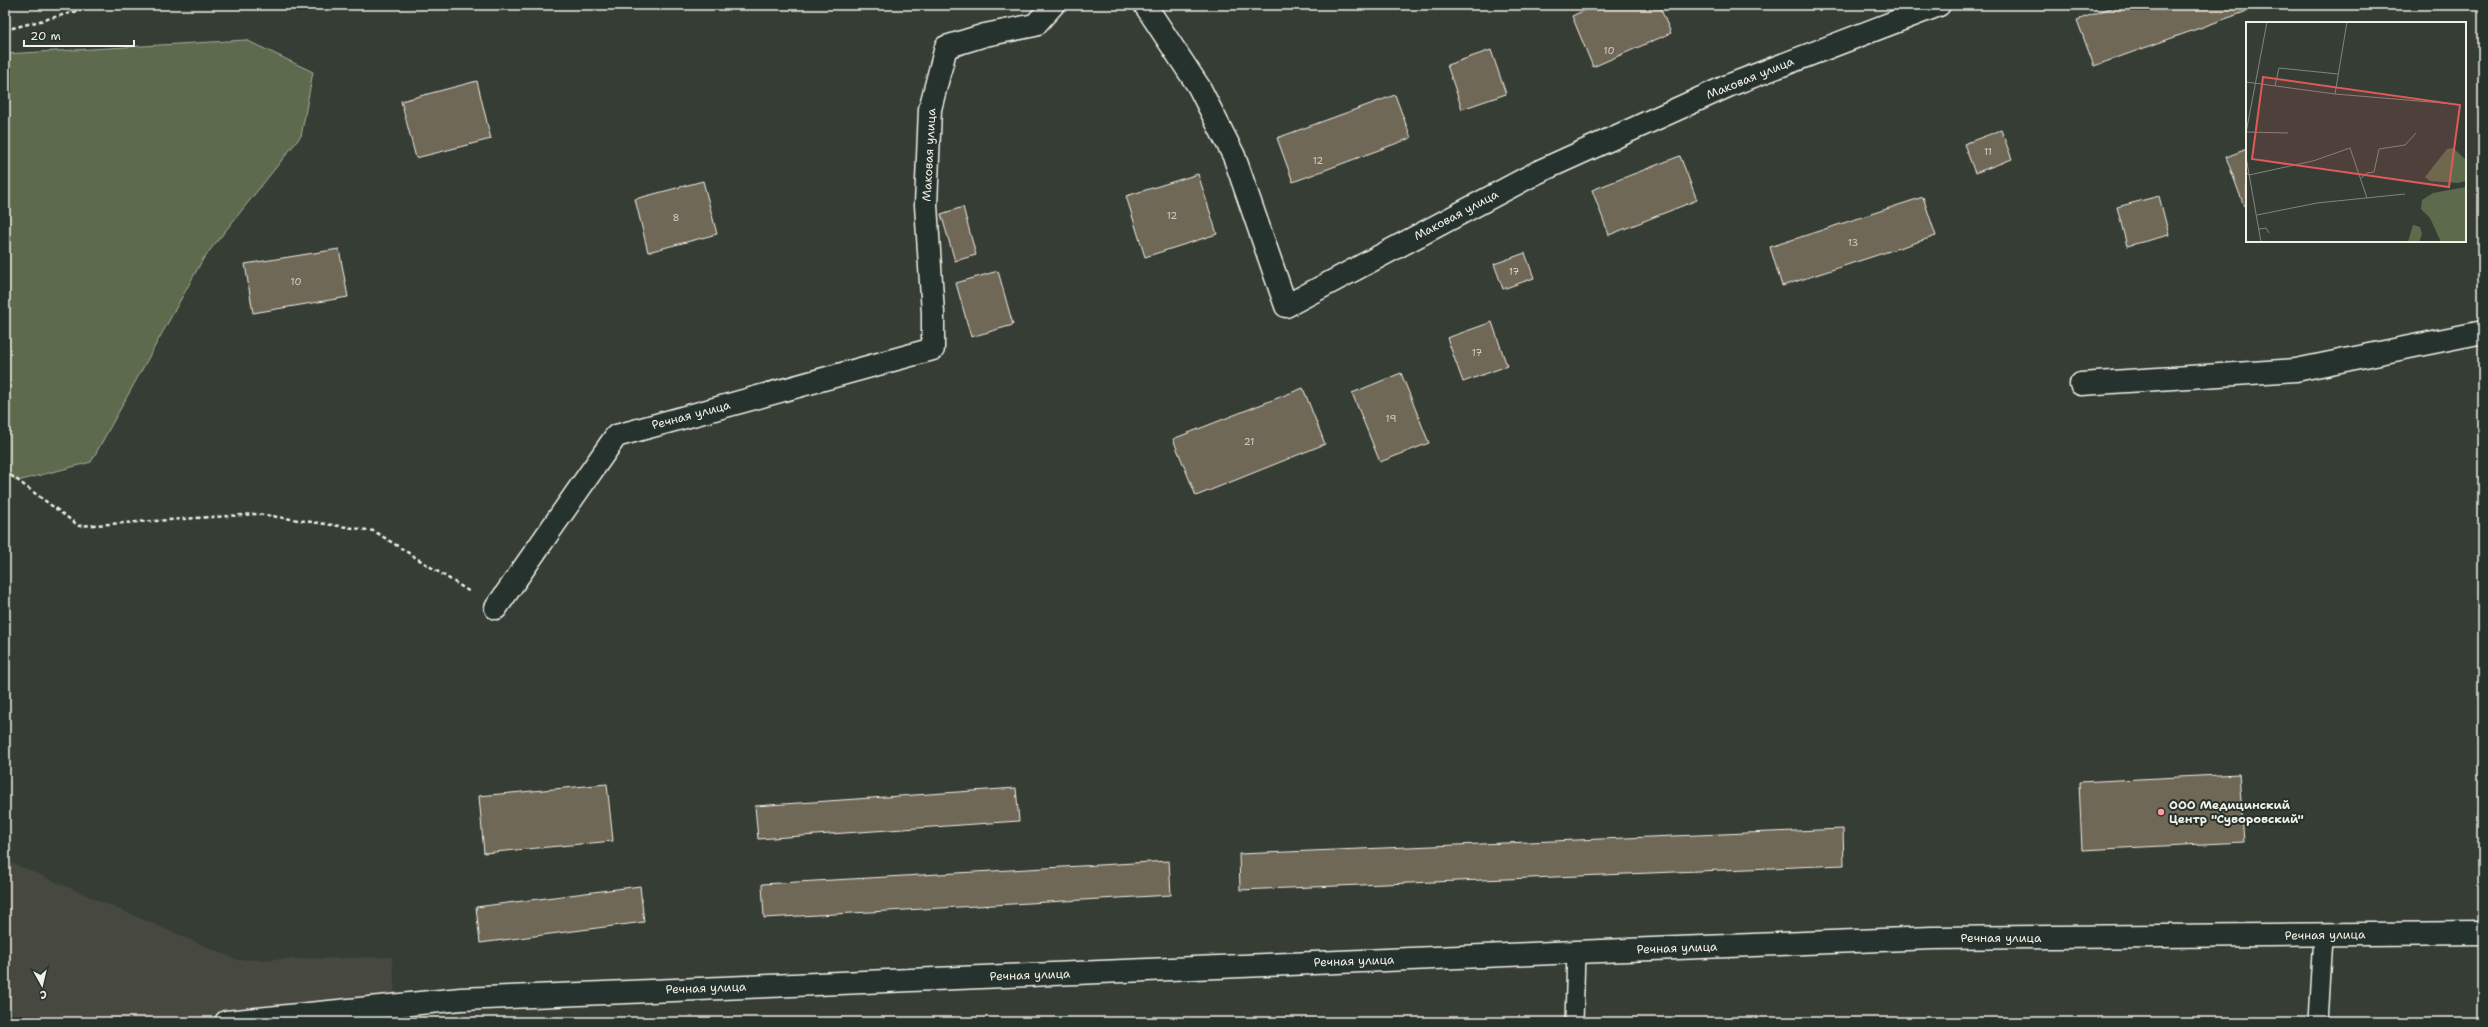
<svg xmlns="http://www.w3.org/2000/svg" width="2488" height="1027" viewBox="0 0 2488 1027" font-family="'Shantell Sans',sans-serif">
  <style>
    .built { fill: #464a3f }
    .green { fill: #5d6b4d; stroke: #a8ae9a }
    .building { fill: #6f6757; stroke: #f4f1e8 }
    .lines { fill: none; stroke-linecap: round; stroke-linejoin: round }
    .lane-casing { stroke: #f4f1e8; stroke-width: 20 }
    .street-casing { stroke: #f4f1e8; stroke-width: 25 }
    .path { stroke: #f4f1e8; stroke-width: 2.5; stroke-dasharray: 4 3; stroke-linecap: butt }
    .lane { stroke: #26332d; stroke-width: 17 }
    .street { stroke: #26332d; stroke-width: 22 }
    .poi-dot { fill: #ff9aa2; stroke: #26332d; stroke-width: 1.5 }
    .labels { text-anchor: middle; dominant-baseline: central; stroke-width: 4; stroke-linejoin: round; paint-order: stroke }
    .number-label { font-size: 10px; fill: #d3cec4 }
    .street-label { font-size: 12px; fill: #f4f1e8; stroke: #26332d }
    .poi-label { font-size: 12px; font-weight: bold; fill: #f4f1e8; stroke: #26332d; text-anchor: start }
    .inset-road { fill: none; stroke: #81857d; stroke-width: 1 }
    .view { fill: #de5a58; fill-opacity: 0.15; stroke: #de5a58; stroke-width: 2 }
    .inset-edge { fill: none; stroke: #f4f1e8; stroke-width: 2 }
  </style>
  <rect width="100%" height="100%" fill="#353d35"/>
  <filter id="ink" filterUnits="userSpaceOnUse"><feTurbulence type="fractalNoise" baseFrequency=".025" numOctaves="2"/><feDisplacementMap in="SourceGraphic" scale="8" xChannelSelector="R" yChannelSelector="G"/><feConvolveMatrix kernelMatrix="1 2 1 2 8 2 1 2 1" color-interpolation-filters="sRGB"/></filter>
  <g filter="url(#ink)">
    <path class="built" d="M5,860l232,100 155,-3 5,65h-392z"/>
    <path class="green" d="M246,40l67,32 -12,64 -98,123 -112,203 -73,19 -13,-8v-419z"/>
    <path class="building" d="M1596,5h63l12,28 -78,34 -21,-51z
      M2119,5h145l-170,61 -17,-46z
      M1491,50l15,44 -44,15 -15,-44z
      M477,81l14,58 -75,19 -15,-57z
      M1395,95l16,43 -118,44 -16,-44z
      M2001,130l11,29 -37,14 -11,-29z
      M2247,149v56l-3,1 -18,-49z
      M1680,156l17,44 -88,35 -17,-45z
      M1198,174l19,60 -72,23 -19,-61z
      M703,181l14,53 -69,18 -13,-53z
      M2159,196l10,39 -42,11 -10,-39z
      M1923,197l13,39 -154,50 -12,-39z
      M963,207l13,48 -21,6 -14,-47z
      M339,249l9,48 -95,16 -8,-49z
      M1525,253l9,25 -31,11 -9,-25z
      M998,271l15,54 -42,12 -15,-54z
      M1492,322l15,44 -44,16 -16,-44z
      M1401,373l28,70 -49,19 -28,-69z
      M1303,388l22,56 -129,52 -23,-57z
      M2239,774l5,68 -162,8 -3,-68z
      M607,784l6,57 -129,12 -5,-57z
      M1016,788l3,33 -261,18 -3,-33z
      M1843,829l1,36 -604,25 -1,-36z
      M1169,861l2,34 -407,23 -2,-34z
      M640,886l4,36 -164,21 -4,-36z"/>
    <g class="lines">
      <defs>
        <path id="lane" d="M1574,1022l2,-70
          M2318,1022l5,-86"/>
        <path id="street" d="M1145,5l54,82 35,69 52,150 252,-134 192,-87 209,-80
          M2081,384l215,-14 187,-38
          M496,608l120,-172 317,-87v-36l-7,-108 4,-96 16,-62 39,-12 50,-10 18,-20
          M226,1022l235,-23 1115,-47 356,-14 551,-5"/>
      </defs>
      <use href="#lane" class="lane-casing"/>
      <use href="#street" class="street-casing"/>
      <path class="path" d="M5,30l96,-25
        M5,471l74,55 178,-12 117,17 96,61"/>
      <use href="#lane" class="lane"/>
      <use href="#street" class="street"/>
    </g>
  </g>
  <circle class="poi-dot" cx="2161" cy="812" r="4"/>
  <g class="labels">
    <g class="number-label">
      <text x="1609" y="50">10</text>
      <text x="1988" y="151">11</text>
      <text x="1318" y="160">12</text>
      <text x="1172" y="215">12</text>
      <text x="676" y="217">8</text>
      <text x="1853" y="242">13</text>
      <text x="1514" y="271">17</text>
      <text x="296" y="281">10</text>
      <text x="1477" y="352">17</text>
      <text x="1391" y="418">19</text>
      <text x="1249" y="441">21</text>
    </g>
    <g class="street-label">
      <text transform="translate(1750 78) rotate(-22)">Маковая улица</text>
      <text transform="translate(929 155) rotate(-87)">Маковая улица</text>
      <text transform="translate(1456 215) rotate(-28)">Маковая улица</text>
      <text transform="translate(691 415) rotate(-15)">Речная улица</text>
      <text transform="translate(2325 935) rotate(-1)">Речная улица</text>
      <text x="2001" y="938">Речная улица</text>
      <text transform="translate(1677 948) rotate(-2)">Речная улица</text>
      <text transform="translate(1354 961) rotate(-2)">Речная улица</text>
      <text transform="translate(1030 975) rotate(-2)">Речная улица</text>
      <text transform="translate(706 988) rotate(-2)">Речная улица</text>
    </g>
    <g class="poi-label">
      <text x="2169" y="805">ООО Медицинский<tspan x="2169" dy="14">Центр "Суворовский"</tspan></text>
    </g>
  </g>
  <g transform="translate(2246 22)">
    <rect width="220" height="220" fill="#353d35"/>
    <path d="M207,126l13,12v21l-8,2 -28,-2 -5,-4 22,-28zM220,165v55h-25l-11,-24 -9,-9 1,-9 11,-7zM167,203l7,2 2,7 -3,8h-11z" fill="#5d6b4d"/>
    <path class="inset-road" d="M0,60l89,12 120,10M29,64l4,-18 59,6M89,72l12,-72M0,110l42,1M0,111l21,-111M0,135l15,85M0,150l3,3 64,-14 37,-13 17,50M115,156l6,-5 7,-1 5,-23 26,-4 11,-12M11,193l60,-12 88,-9M13,207l7,-1 3,5"/>
    <path class="view" d="M17,55l197,28 -11,82 -197,-28z"/>
    <rect width="220" height="220" class="inset-edge"/>
  </g>
  <rect width="2488" height="1027" fill="none" stroke="#26332d" stroke-width="20"/>
  <rect x="10" y="10" width="2468" height="1007" fill="none" stroke="#f4f1e8" stroke-width="1.5" filter="url(#ink)"/>
  <g transform="translate(42 985) rotate(172)" stroke="#26332d" stroke-width="3" paint-order="stroke">
  <path d="M0-3L7 15L0 10L-7 15Z" fill="#f4f1e8"/>
  <text y="-6" font-size="11" font-weight="bold" text-anchor="middle" fill="#f4f1e8">С</text>
  </g>
  <path d="M24 40v6h110v-6" fill="none" stroke="#f4f1e8" stroke-width="2"/>
  <text x="30" y="40" font-size="12" fill="#f4f1e8" stroke="#26332d" stroke-width="3" paint-order="stroke">20 m</text>
</svg>
